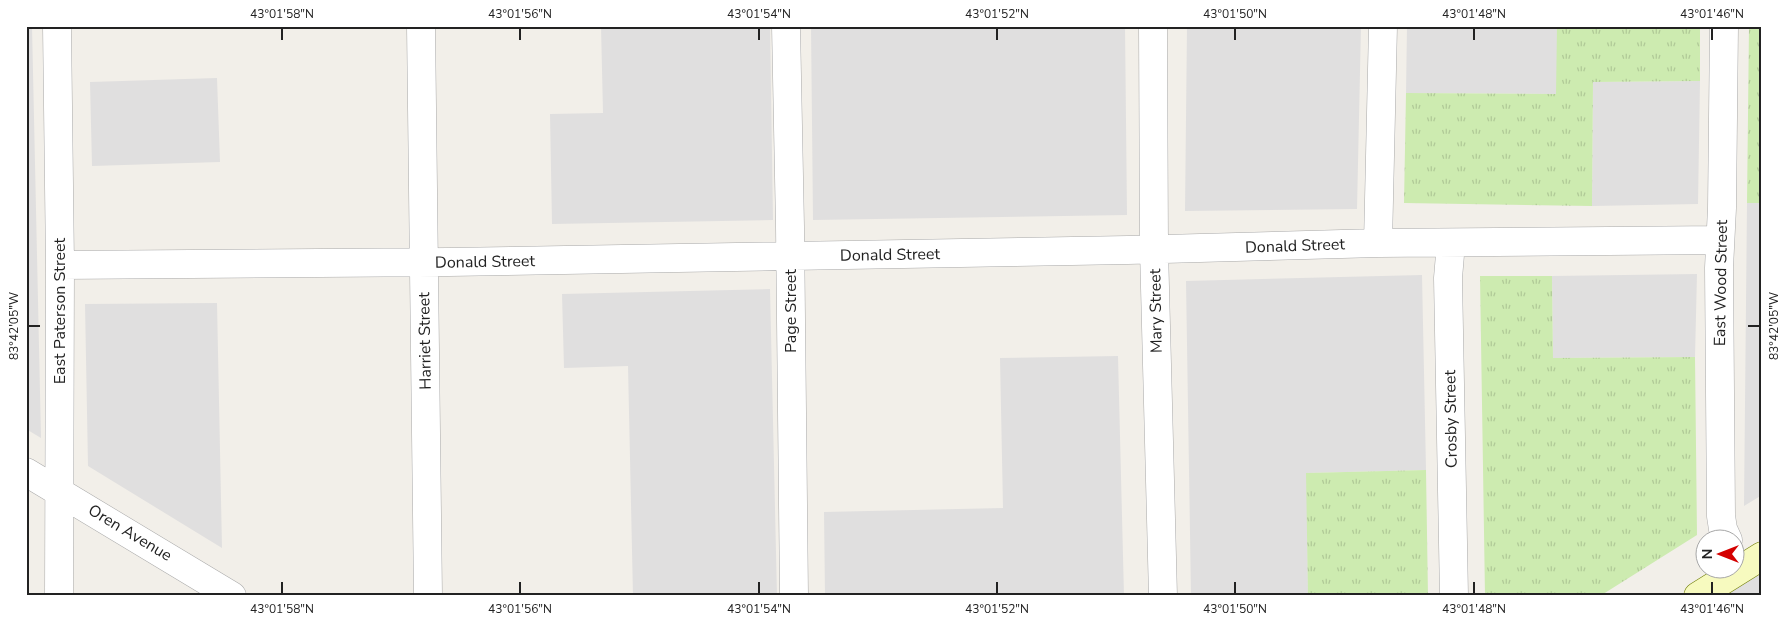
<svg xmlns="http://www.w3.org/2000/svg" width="1788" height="622" viewBox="0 0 1788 622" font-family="'Nunito Sans',sans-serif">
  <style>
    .residential { fill: #e0dfdf }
    .grass { fill: url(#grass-tufts) }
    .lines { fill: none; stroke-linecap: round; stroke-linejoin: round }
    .street-casing { stroke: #a9a9a9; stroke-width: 29 }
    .secondary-casing { stroke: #707d05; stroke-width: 29 }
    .street { stroke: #fff; stroke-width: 28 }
    .secondary { stroke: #f7fabf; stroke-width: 28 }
    .ticks { fill: none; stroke: #222; stroke-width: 2 }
    .labels { text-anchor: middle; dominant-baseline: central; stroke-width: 4; stroke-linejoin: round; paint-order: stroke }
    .street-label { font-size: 16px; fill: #222; stroke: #fff }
    .neatline { fill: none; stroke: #222; stroke-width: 2 }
    .ticks-label { font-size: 12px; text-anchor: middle; fill: #222 }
  </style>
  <defs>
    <pattern id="grass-tufts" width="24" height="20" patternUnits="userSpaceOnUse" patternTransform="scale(1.25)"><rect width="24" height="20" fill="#cdebb0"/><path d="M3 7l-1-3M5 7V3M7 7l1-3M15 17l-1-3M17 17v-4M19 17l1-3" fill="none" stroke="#b0c997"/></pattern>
  </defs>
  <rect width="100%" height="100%" fill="#f2efe9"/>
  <path class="residential" d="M26,26h6l9,412 -15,-9z
    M601,26h169l3,194 -221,4 -2,-110 53,-1z
    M811,26h314l2,189 -314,5z
    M1187,26h174l-4,183 -172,2z
    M1407,26h150v68l-151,-1z
    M217,78l3,84 -128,4 -2,-84z
    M1700,81l-2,123 -106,2 1,-124z
    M1747,203h15v292l-18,11z
    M1697,274l-2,83 -142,1 -1,-82z
    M1422,275l4,195 -119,3 1,123h-117l-5,-315z
    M770,289l7,307h-144l-5,-230 -64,2 -2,-74z
    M217,303l5,245 -134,-82 -3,-162z
    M1118,356l6,240h-299l-1,-84 179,-4 -3,-150z
    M1762,572v24h-42z"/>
  <path class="grass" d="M1557,26h143v55l-107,1 -1,124 -188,-3 2,-110 150,1z
    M1749,26h13v177h-15z
    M1480,276h72l1,82 142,-1 2,178 -97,61h-115z
    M1426,470l2,126h-120l-2,-123z"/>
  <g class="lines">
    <defs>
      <path id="street" d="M57,26l3,239 -1,331
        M421,26l7,570
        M786,26l4,201 4,369
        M1153,26l1,223 9,347
        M1724,26l-2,182 -3,60 2,248 2,13 5,11
        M1378,243l5,-217
        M1451,243l-3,35 6,318
        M60,265l389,-3 679,-12 250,-7 342,-3
        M26,472l206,124"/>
      <path id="secondary" d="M1698,596l64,-40"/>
    </defs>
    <use href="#street" class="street-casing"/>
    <use href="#secondary" class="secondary-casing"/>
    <use href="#street" class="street"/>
    <use href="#secondary" class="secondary"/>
  </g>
  <path class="ticks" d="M282,28v12M520,28v12M759,28v12M997,28v12M1235,28v12M1474,28v12M1712,28v12M28,326h12M1748,326h12M282,582v12M520,582v12M759,582v12M997,582v12M1235,582v12M1474,582v12M1712,582v12"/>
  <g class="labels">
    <g class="street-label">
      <text transform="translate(1295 246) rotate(-2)">Donald Street</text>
      <text transform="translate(890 255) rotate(-1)">Donald Street</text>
      <text transform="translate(485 262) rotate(-1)">Donald Street</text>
      <text transform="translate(1721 283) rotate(-89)">East Wood Street</text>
      <text transform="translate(60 311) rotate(-90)">East Paterson Street</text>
      <text transform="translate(791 311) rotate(-90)">Page Street</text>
      <text transform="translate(1156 311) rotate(-91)">Mary Street</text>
      <text transform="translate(425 341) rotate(-91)">Harriet Street</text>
      <text transform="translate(1451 419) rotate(-91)">Crosby Street</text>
      <text transform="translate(130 533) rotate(31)">Oren Avenue</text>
    </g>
  </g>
  <rect width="1788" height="622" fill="none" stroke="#ffffff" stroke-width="55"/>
  <g transform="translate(1720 554) rotate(270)"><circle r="24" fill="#ffffff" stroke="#a7a7a7"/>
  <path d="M0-4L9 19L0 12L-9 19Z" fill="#d40000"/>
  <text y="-8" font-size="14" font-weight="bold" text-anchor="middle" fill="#222222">N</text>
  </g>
  <rect x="28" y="28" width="1732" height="566" class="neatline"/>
  <g class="ticks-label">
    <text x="282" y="18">43°01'58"N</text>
    <text x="520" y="18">43°01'56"N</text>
    <text x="759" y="18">43°01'54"N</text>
    <text x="997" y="18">43°01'52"N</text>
    <text x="1235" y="18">43°01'50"N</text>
    <text x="1474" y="18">43°01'48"N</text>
    <text x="1712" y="18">43°01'46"N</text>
    <text transform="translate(1774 326) rotate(-90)" y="4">83°42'05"W</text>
    <text transform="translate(14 326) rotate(-90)" y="4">83°42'05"W</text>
    <text x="282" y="613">43°01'58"N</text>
    <text x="520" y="613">43°01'56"N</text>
    <text x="759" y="613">43°01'54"N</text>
    <text x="997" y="613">43°01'52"N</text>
    <text x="1235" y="613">43°01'50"N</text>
    <text x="1474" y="613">43°01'48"N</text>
    <text x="1712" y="613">43°01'46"N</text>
  </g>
</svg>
